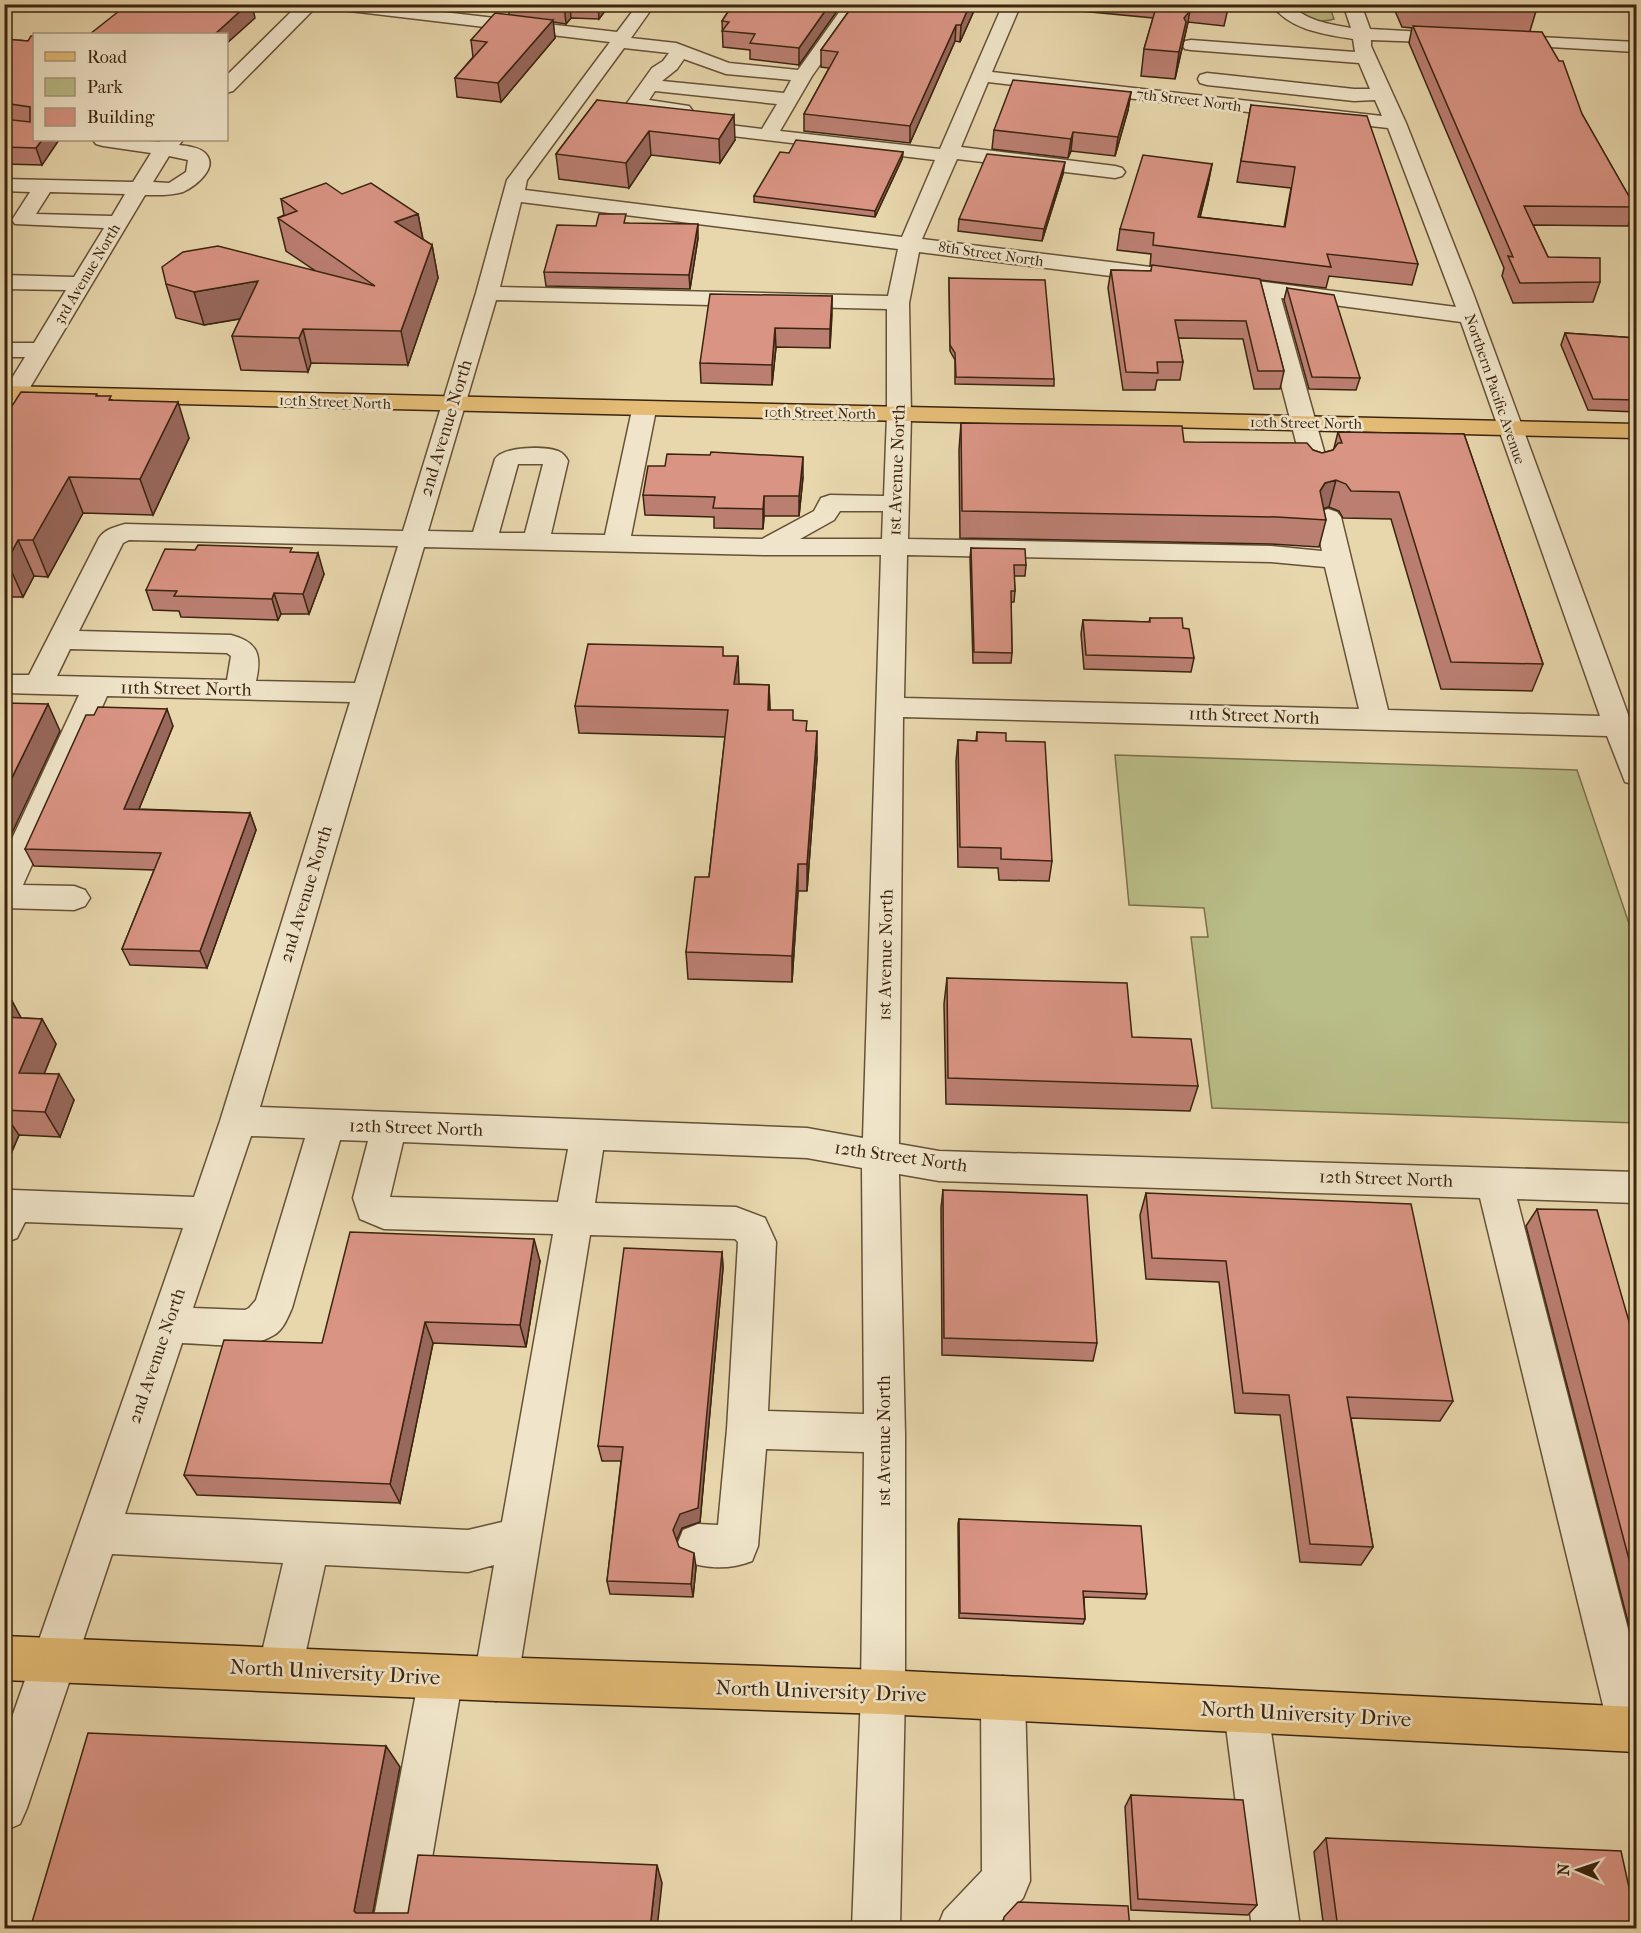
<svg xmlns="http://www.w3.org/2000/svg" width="1641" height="1933" viewBox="0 0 1641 1933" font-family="'IM FELL French Canon',serif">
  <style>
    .green { fill: #b9bd87; stroke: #7a704b; stroke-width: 1.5 }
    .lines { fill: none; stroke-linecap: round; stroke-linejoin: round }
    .minor-casing { stroke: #665136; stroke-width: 3 }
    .major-casing { stroke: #3b240f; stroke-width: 3 }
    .minor { fill: #f0e5ca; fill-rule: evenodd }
    .major { fill: #e4bc76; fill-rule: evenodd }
    .rail { stroke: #3b240f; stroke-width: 3; stroke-dasharray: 6 6; stroke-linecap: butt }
    .wall { fill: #bb7f72; stroke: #3b240f; stroke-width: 1.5 }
    .shaded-wall { fill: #98685c; stroke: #3b240f; stroke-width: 1.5 }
    .building { fill: #d99484; stroke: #3b240f; stroke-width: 1.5 }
    .labels { text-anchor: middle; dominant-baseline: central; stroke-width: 5; stroke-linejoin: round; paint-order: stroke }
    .far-street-label { font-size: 15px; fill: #3b240f; stroke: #f0e5ca }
    .street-label { font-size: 18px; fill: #3b240f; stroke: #f0e5ca }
    .near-street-label { font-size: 21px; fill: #3b240f; stroke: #f0e5ca }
  </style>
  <rect width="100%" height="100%" fill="#e8d7ad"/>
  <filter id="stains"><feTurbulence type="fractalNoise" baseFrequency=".00333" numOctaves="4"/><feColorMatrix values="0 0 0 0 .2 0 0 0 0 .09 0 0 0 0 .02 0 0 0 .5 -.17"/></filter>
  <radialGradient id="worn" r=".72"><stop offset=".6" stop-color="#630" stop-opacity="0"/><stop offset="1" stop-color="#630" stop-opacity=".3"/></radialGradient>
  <path class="green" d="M1289,5h40l5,14c-14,5 -27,-1 -40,-7z
    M1115,755l462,15 59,174v179l-424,-15 -21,-171h17l-4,-29 -75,-3z"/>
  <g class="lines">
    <defs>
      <path id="minor" d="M299,4h75l243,28 21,-28h17l-24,34 45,5 53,20 69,7 47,-66h26l-2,4 -11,3 -46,65 -32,55 160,18 63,-145h18l-29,68 390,44 -7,-16 -21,1 -147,-16 -7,-2 -2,-4 2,-4 7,-2 147,16h16l-11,-26 -168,-13 -6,-1 -3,-4 3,-4 6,-1 164,12 -2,-13c-30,-5 -63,-9 -82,-35h19c16,17 39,20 61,24l-8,-24h18l9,25 90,5 3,4 -3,4 -6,1 -83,-3v6l35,77 67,170 163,443v49l-11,-3 -18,-46 -704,-19 -4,427 40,7 697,21v31l-119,-4 119,461v91l-4,2 -16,-7 -7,-16 -129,-532 -541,-17 -40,-7 6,260v258l-5,236h-48l9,-236 3,-240 -98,-3 -8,97 -6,15c-22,9 -47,8 -69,-1l-6,-15 6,-15 15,-6 20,1 9,-96 11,-187 -3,-3 -145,-4 -72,444 -6,16 -16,6 -16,-6 -6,-16 20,-114 -26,7 -143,-7 -23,104 -6,16 -16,6 -16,-6 -6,-16 25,-106 -171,-9 -85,254 -7,16 -16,7v-91l179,-512 -158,-6 -8,16 -13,5v-50l9,-3 181,7 26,-76 130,-419 -243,-6 -84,189 51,1 11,4 5,8 -5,8 -11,4 -70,-2v-52l75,-161 -75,-2v-18h25l70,-137c6,-9 16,-11 26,-14l278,7 73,-238 31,-113 103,-138 -294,-35 -83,84 -7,2v-17zM624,48l45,5 -6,8 -11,7 -25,35 6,6 7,2 42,5 7,-2 3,-4 -3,-4 -40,-6 6,-9 122,13 -15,25 -73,-9 -7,2 -3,4 3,4 253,30 -33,77 -377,-47 2,-10zM684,59l42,15 65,6 -7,13 -122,-12 15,-12zM988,82l400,46 68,179 -237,-31 -8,2 -3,5 3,5 47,7 45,174 4,5 9,3 9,-3 4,-5 -48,-171 180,24 139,394 -212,-6 -47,-193 -4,-5 -9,-3 -9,3 -4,5 7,34 -51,-5 -363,-7 3,-124 -2,-112 10,-51 240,30 8,-2 3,-5 -3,-5 -8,-2 -237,-29 35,-80 158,19 7,-2 3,-4 -3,-4 -7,-2 -154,-19zM521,202l377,47 -10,47 -388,-9zM496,300l391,9v106l-3,81 -54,-1 -9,3 -7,13 -52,28 -131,-3 25,-126 -3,-5 -9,-2 -9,2 -3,5 -27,125 -54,-1 17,-73c-2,-4 -5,-8 -10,-10 -14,-5 -54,-5 -63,8l-22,73 -45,-1zM518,464h25l-18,69h-26zM840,511h43l-1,28h-82l34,-19zM129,540l269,6 -43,137 -99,-2c6,-26 2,-39 -25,-46l-152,-4 44,-88zM424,547l342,8h115l-18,583 -56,-10 -547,-21zM907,555l364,7 54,5 34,142 -455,-11zM70,649l157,4 4,3 -4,24 -170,-4zM251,1136l54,2 -49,162 -7,8 -4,2 -52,-2zM340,1140l28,1 -15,57 7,21 24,10 169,5 -51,288 -34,8 -343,-16 57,-171c29,1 66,8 92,-8 9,-5 14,-18 18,-27zM403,1142l165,7 -10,53 -168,-5zM603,1150l204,8 55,10 2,246 -96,-3 8,-169 -11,-24 -29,-11 -141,-4z
        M1502,35l134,7v10l-140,-8 -3,-4 3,-4z
        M93,140h47l19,2 3,-2h21l-4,5c8,1 20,2 26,8 15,15 -11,34 -22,39 -13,4 -25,3 -38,3l-129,216 -3,5 -9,2v-27l21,-34h-21v-14h30l32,-53 -62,-1v-14l70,2 30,-49 -89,-4 -3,-4 18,-28 -26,-1v-12l129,3 18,-29 -48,-7 -7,-2zM169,156l19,4 -2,12 -17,11 -16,-1zM50,192l75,2 -13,22 -76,-2z
        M441,1655l16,6 6,16 -43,251h-48l47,-251 6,-16z
        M1003,1676l16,6 6,16 5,183 -7,17 -29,30h-57l7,-17 38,-40 -1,-173 6,-16z
        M1246,1689l16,6 6,16 31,209 -3,8h-48l3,-8 -27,-209 6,-16z"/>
      <path id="major" d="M4,386l1632,38v14l-1632,-38z
        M4,1636l492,21 387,13 753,37v45l-753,-38 -387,-13 -492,-21z"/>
    </defs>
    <use href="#minor" class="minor-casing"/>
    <use href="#major" class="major-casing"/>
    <use href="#minor" class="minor"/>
    <use href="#major" class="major"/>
    <path class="rail" d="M1630,4l6,16"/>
  </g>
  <path class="wall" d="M446,4h164l-11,15 -28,-1 -5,6 -13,-2 2,16 -54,64 -44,-5 -2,-19 18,-21 -2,-17 38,-25v-4z
    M733,4h109l-43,61 -49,-6v-9l-27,-3 -1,-26z
    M854,4h123l-17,38 -5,-1 -45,102 -106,-12v-17l25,-46 -8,-1v-17z
    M1050,4h179l-5,22 -36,-4 -13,57 -34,-3 3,-27 9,-31 -104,-10z
    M1392,4h140l4,7 -6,20 52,83 53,93 -7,19 -95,-1 15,32 52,25 -7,20 -80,1 -11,-27 2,-8 -95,-225 3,-15 -10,-1z
    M4,39l24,2 14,124 -38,-1z
    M1131,92l-3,18 -13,46 -44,-5 -3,7 -76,-9 2,-19z
    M597,100l138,40 -15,23 -69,-8 -22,33 -70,-9 -3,-25z
    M1251,105l167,159 -6,21 -83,-9 -3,12 -66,-8 24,91 -4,18h-26l-11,-50 -65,-1 5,24 -3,18h-23l-2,10h-32l-15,-102 3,-18 40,1 1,-5h-2l1,-12 -34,-4 3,-21 92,-65 -4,20 -8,33 84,10 7,-39 -54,-6z
    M903,152l-1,7 -27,58 -121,-15v-6l35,-43z
    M1063,174l-21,67 -84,-10 1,-12z
    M342,194l76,20 5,25 9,6 6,33 -30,87 -97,-2 -3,9 -67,-2 -9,-34 8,-17 -36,6 -28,-7 -10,-34 148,-14 -28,-19 -8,-33 6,-3 -3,-16z
    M627,223l71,15 -8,51 -144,-3 -2,-14 52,-46z
    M949,278l105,101v7l-99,-2v-24l-5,-9z
    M1287,288l73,90 -4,12 -47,-1 -25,-89z
    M832,296l-2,52 -54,-1 -4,38 -71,-2 -1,-20z
    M1565,333l71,5v74l-48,-2 -27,-65z
    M98,396l14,4 77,38 -36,77 -70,-2 -35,64 -14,-1 -11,21h-19v-179z
    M961,423l223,19 129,8 9,3 11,-3 1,-2 4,-16 126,2 79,230 -11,27 -91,-2 -50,-170 -48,-1 -4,-7 -10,-4 -6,1 3,12 -7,27 -48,-3 -311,-6 -1,-88z
    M803,477l-4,39h-35l-1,13 -49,-1v-11l-69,-2 -2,-20z
    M971,548l55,17 -1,11h-11l1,15 -1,11h-3l1,51 -1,10h-38l-3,-105z
    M294,552l30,22 -15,40h-28l-3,6 -97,-3 -2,-6 -26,-1 -7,-20z
    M1150,618l33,10 11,30 -3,14 -107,-3 -3,-35 2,-14 66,2z
    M724,656l15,28 30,1 1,25 23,10 14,11 10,27 -10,133h-9l-6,91 -104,-3 -2,-27 23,-75 16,-140 -146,-4 -4,-27z
    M173,726l-34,83 111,4 6,17 -49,138 -77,-3 -8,-16 32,-79 -120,-4 -9,-17z
    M977,732l29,9 46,120 -3,20 -50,-1 -1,-12 -40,-1 -2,-106 2,-21 18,1z
    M947,978l185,59 66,49 -8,25 -244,-7 -2,-100z
    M4,1001h8l9,17 21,1 14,25 -12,30 30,26 -14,37 -41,-2 -15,35z
    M943,1190l154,153 -4,18 -151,-6 -1,-147z
    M1146,1193l307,208 -13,20 -89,-3 22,129 -12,18 -61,-3 -20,-147 -45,-2 -16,-131 -73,-3 -6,-64z
    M1537,1209l97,130h2v314l-110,-427z
    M722,1252l1,16 -23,254 -18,6 -6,13 3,6 17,20 -3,30 -83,-3 -3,-13 14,-120h-19l-4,-15z
    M540,1261l-14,86 -93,-4 -33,160 -203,-8 -13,-20 138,-132z
    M959,1519l188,75 -2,5 -61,-2 1,22 -2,5 -124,-6 -1,-94z
    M1131,1795l126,110 -9,10 -117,-5 -6,-103z
    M1326,1838l310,91h-312l-10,-77z"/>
  <path class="shaded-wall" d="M248,4h4l3,14 -29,26v-10h-11z
    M564,4h6l1,14 -5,6z
    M598,4h12l-11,15z
    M830,4h12l-43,61v-17z
    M970,4h7l-17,38 1,-17z
    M1190,4h1l-3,18 -13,57 9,-61z
    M553,20l2,18 -54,64 -3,-19z
    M956,25l-1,16 -45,102v-17z
    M1131,92l-3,18 -13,46 3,-19z
    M734,115l1,25 -15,23 -1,-24z
    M649,131l2,24 -22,33 -3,-25z
    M1073,132l-2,19 -3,7 3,-19z
    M42,140h17l-17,25 -6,-17z
    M903,152l-1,7 -27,58v-6z
    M1065,162l-2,12 -21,67 2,-12z
    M1212,164l-4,20 -13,54 3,-21z
    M418,214l6,32 -29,-24z
    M698,224v14l-8,51 -1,-14z
    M432,245l6,33 -30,87 -7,-34z
    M258,281l9,33 -63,11 -10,-33z
    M832,296v20l-2,32v-19z
    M775,328l1,19 -4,38v-20z
    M303,329l8,34 -3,9 -9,-34z
    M178,402l11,36 -36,77 -13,-36z
    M803,457v20l-4,39v-20z
    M69,477l14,36 -35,64 -15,-37z
    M1336,480l-7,27 -11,3 2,-19 5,-8z
    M764,496v20l-1,13v-20z
    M18,540l16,36 -11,21 -16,-36z
    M318,553l6,21 -15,40 -6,-20z
    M274,593l7,21 -3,6 -6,-21z
    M738,656l1,27 -3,28 -2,-27z
    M769,685l1,27 -2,-2z
    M48,704l12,27 -56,119v-56z
    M167,709l6,17 -41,100 -8,-17z
    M817,731v27l-10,133v-27z
    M250,813l6,17 -49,138 -7,-17z
    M798,864v27l-6,91v-26z
    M12,1001l14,26 -22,-10z
    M42,1019l14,25 -22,55 -15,-26z
    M59,1074l15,26 -14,37 -15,-25z
    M4,1113l15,22 -15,35z
    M534,1239l6,22 -14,86 -6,-22z
    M722,1252l1,16 -23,254 -18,6 -7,16 -2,-14z
    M425,1322l8,21 -33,160 -10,-19z
    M694,1553l2,14 -3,30 -2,-13z
    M386,1746l14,21 -30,161 -16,-17z
    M657,1865l5,18 -5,46h-7z"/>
  <path class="building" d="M128,4h120l-33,30h-125z
    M733,4h97l-31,44 -49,-5 5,-9 -33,-3 7,-9 -7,-1z
    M854,4h116l-9,21h-5l-46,101 -106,-12 34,-62 -17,-2z
    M1157,4h33l-1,8 -5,6 2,4 -7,30 -35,-3z
    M1412,4h120l4,7z
    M495,13l58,7 -55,63 -43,-5 32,-36 -16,-2z
    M1413,26l129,6 17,29h4l19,53 53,93 -111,-1 24,51 52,1v24l-80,1 -12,-27 5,1z
    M31,36h3v104h8l-6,8 -32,-1v-28l26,3v-15l-26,-4v-64l24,2z
    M1013,80l118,12 -13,45 -45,-5 -2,7 -77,-9z
    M597,100l137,15 -15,24 -70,-8 -23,32 -70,-9z
    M1251,105l116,11 51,148 -91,-10 4,13 -178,-22 1,-12 -34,-4 23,-74 69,9 -14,53 87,10 10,-60 -54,-6z
    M796,140l107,12 -28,59 -121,-15 26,-44 9,1z
    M987,154l78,8 -21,67 -85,-10z
    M326,183l16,11 29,-11 47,31 -23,8 37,23 -31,86 -98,-2 -4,9 -67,-2 26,-55 -64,11 -28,-8 -4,-17 21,-15 35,-6 157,40 -97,-68 19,-7 -16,-12z
    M599,214h27l-2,9 74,1 -9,51 -145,-3 13,-47 39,1z
    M1152,265l108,14 24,92h-26l-12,-50 -71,-1 8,42h-26l1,11 -32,-1 -15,-102 40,1z
    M949,278l96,2 9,99 -98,-2 -1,-24 -5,-8z
    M1287,288l47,7 26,83 -48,-1z
    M710,294l122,2 -2,33 -55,-1 -3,37 -72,-2z
    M1565,333l71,5v62l-43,-1z
    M21,392l76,2 -1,2h15l-2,4 69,2 -38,77 -71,-2 -36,63h-15l-11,21 -3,-1v-142z
    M961,423l221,3 2,16 123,1 6,7 9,3 11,-3 5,-7h4l-4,-11 126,2 79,230 -92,-2 -52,-170 -48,-1 -5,-7 -10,-4 -11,3 -5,8 6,29 -49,-3 -315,-6z
    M711,452l92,5 -4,39h-35l-1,13 -50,-1 2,-11 -72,-2 5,-29h17l2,-12 43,1z
    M198,545l94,3 -2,4 28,1 -15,41 -29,-1 -2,6 -98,-3 3,-5 -31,-1 19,-41 30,1z
    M971,548l54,1 1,16h-12l1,26h-4l1,62 -38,-1z
    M1150,618h32l1,10 6,1 5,29 -108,-3 -3,-35 67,2z
    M588,644l135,3v9h15l-4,28 35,1 -1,25h25v10l14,1 -1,10h11l-10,133h-9l-6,92 -106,-4 9,-75h14l19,-167 -153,-4z
    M4,703l44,1 -44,90z
    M98,707l69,2 -43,100 126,4 -50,138 -78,-2 39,-96 -136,-4 61,-134h8z
    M977,732l29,1v8l39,1 7,119 -51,-2v-11l-41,-1 -2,-107 19,1z
    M947,978l180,5 5,54 59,2 7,47 -250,-8z
    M4,1001h8l-8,16z
    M4,1017l38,2 -23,54 40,1 -14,38 -41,-2z
    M943,1190l144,5 10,148 -153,-5z
    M1146,1193l265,11 42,197 -106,-4 26,150 -63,-3 -21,-149 -46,-2 -17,-132 -74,-3z
    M1537,1209l60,1 37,129h2v247z
    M350,1232l184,7 -14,86 -95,-3 -35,162 -206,-9 40,-135 98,3z
    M624,1248l98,4 -24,256 -18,6 -7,16 6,17 15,6 -3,31 -84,-3 16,-134 -25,-1z
    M959,1519l182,7 6,68 -64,-3 2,28 -125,-6z
    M88,1733l298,13 -32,165 2,2h52l10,-58 239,10 -7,64h-620z
    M1131,1795l112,5 14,105 -119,-6z
    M1326,1838l295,13 15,68v10h-298z
    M1018,1902l110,4 2,23h-128l2,-12z"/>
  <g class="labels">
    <g class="far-street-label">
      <text transform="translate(1189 100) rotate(7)">7th Street North</text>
      <text transform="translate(991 254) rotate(8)">8th Street North</text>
      <text transform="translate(87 274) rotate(-59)">3rd Avenue North</text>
      <text transform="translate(1495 389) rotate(71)">Northern Pacific Avenue</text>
      <text transform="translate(335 402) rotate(2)">10th Street North</text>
      <text transform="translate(820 413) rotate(1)">10th Street North</text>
      <text transform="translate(1306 423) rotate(1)">10th Street North</text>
    </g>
    <g class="street-label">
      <text transform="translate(446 428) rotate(-73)">2nd Avenue North</text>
      <text transform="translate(897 470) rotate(-88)">1st Avenue North</text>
      <text transform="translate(186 689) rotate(1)">11th Street North</text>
      <text transform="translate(1254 716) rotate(2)">11th Street North</text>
      <text transform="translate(306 894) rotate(-73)">2nd Avenue North</text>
      <text transform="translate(886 955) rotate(-89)">1st Avenue North</text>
      <text transform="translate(416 1128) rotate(2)">12th Street North</text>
      <text transform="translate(901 1157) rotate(8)">12th Street North</text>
      <text transform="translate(1386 1179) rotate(2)">12th Street North</text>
      <text transform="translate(157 1356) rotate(-71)">2nd Avenue North</text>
      <text transform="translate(884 1441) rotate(-90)">1st Avenue North</text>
    </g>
    <g class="near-street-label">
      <text transform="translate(335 1672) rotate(3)">North University Drive</text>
      <text transform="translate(821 1691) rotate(2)">North University Drive</text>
      <text transform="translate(1306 1714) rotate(3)">North University Drive</text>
    </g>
  </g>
  <rect width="1641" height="1933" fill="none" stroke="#e8d7ad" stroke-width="24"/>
  <rect x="6" y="6" width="1629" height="1921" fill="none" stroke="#3b240f" stroke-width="3"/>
  <rect x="12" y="12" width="1617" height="1909" fill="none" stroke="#3b240f" stroke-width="1.5"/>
  <rect x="33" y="33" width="195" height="108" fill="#f0e5ca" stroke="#a8987f" stroke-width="1.5"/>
  <rect x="45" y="52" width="30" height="9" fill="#e4bc76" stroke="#a8987f" stroke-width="1.5"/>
  <text x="87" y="63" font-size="18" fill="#3b240f">Road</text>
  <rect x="45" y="78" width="30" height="18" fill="#b9bd87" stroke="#a8987f" stroke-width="1.5"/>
  <text x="87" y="93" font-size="18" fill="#3b240f">Park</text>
  <rect x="45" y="108" width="30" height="18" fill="#d99484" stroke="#a8987f" stroke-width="1.5"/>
  <text x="87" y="123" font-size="18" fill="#3b240f">Building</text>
  <g transform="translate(1578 1870) rotate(272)" stroke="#f0e5ca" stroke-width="4.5" paint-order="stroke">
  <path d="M0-4.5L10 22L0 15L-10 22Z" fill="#3b240f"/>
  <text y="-9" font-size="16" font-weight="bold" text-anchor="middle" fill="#3b240f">N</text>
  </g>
  <rect width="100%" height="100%" filter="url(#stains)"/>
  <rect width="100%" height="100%" fill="url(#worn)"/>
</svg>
